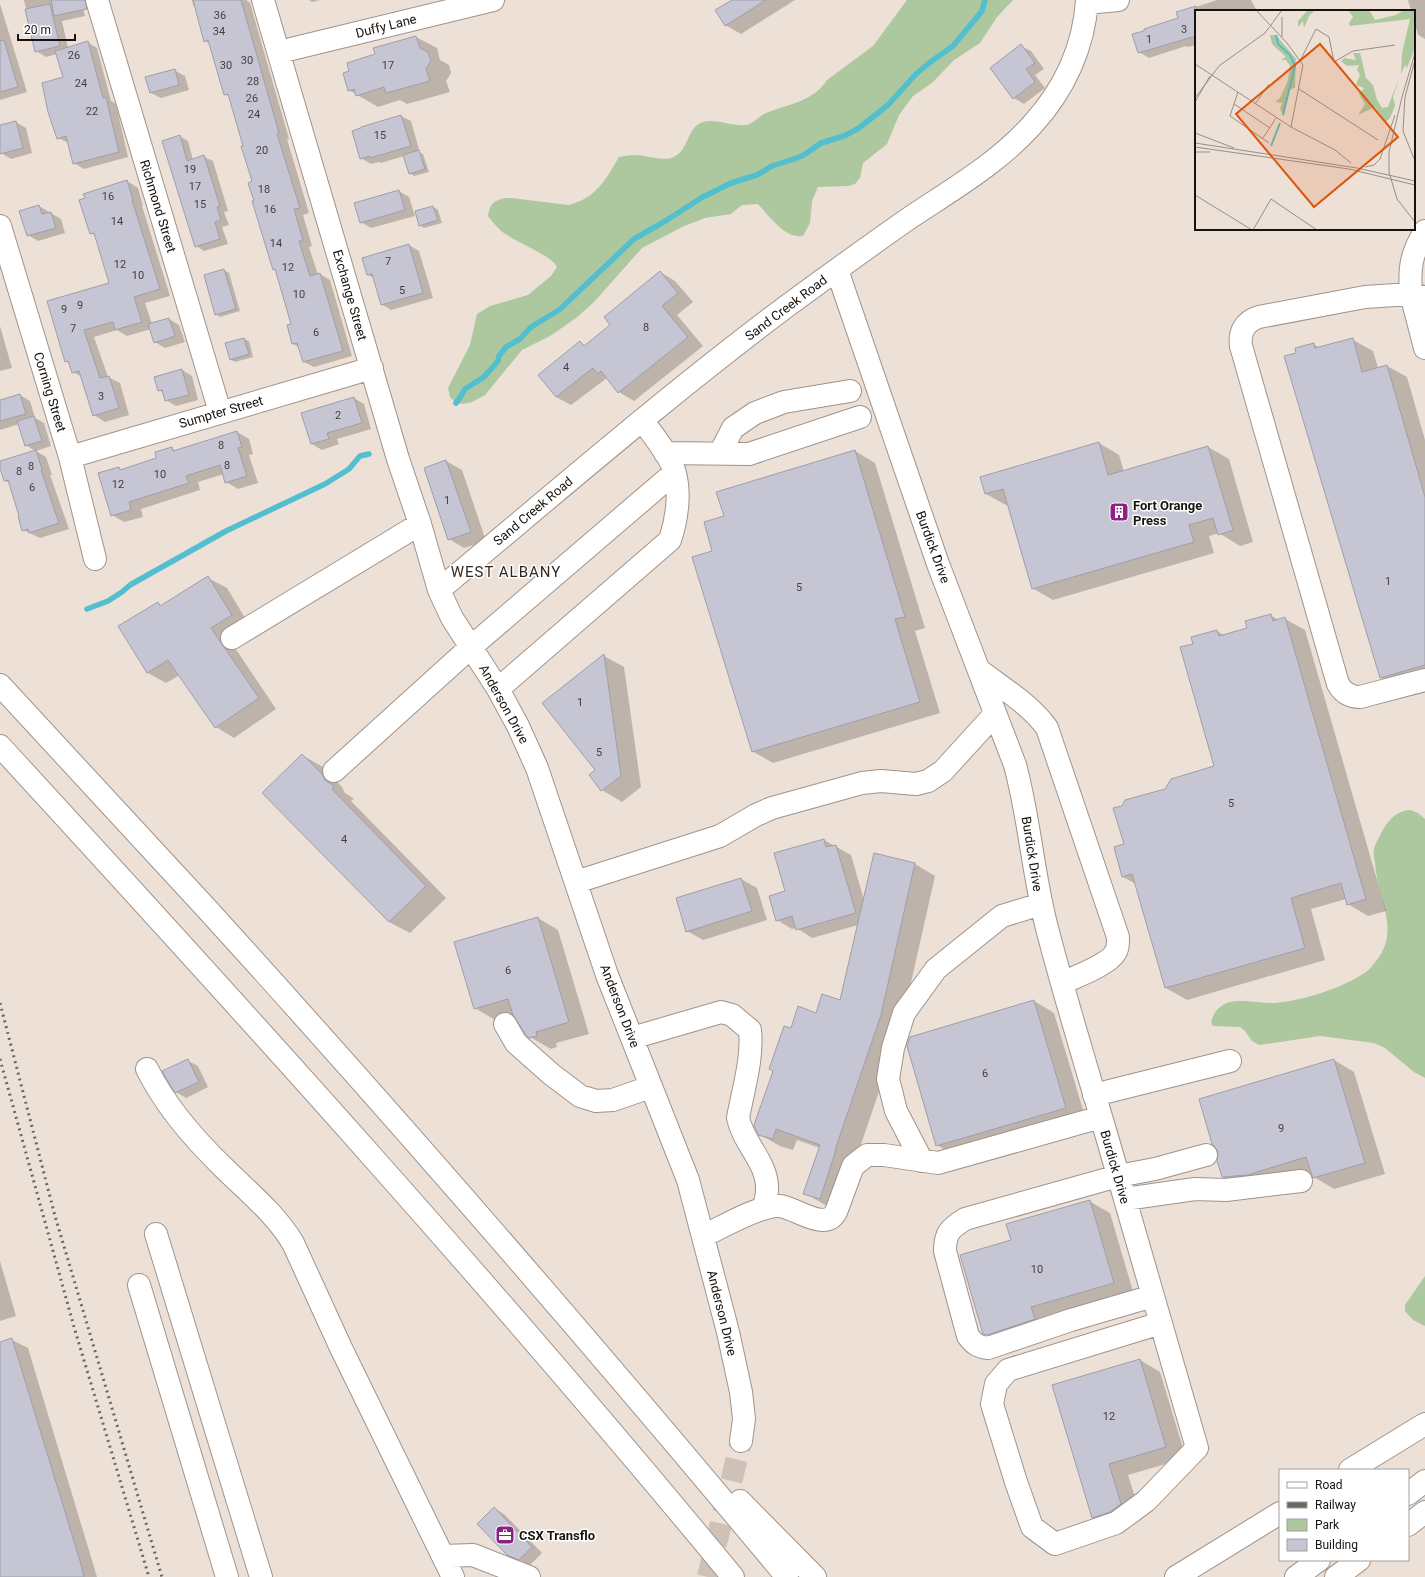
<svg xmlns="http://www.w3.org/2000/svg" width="1425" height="1577" viewBox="0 0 1425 1577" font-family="Roboto,sans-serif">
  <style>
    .green { fill: #adc79e }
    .shadow { fill: #0003 }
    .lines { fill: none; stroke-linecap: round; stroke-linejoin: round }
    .stream { stroke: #51bfce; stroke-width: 5.5 }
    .building { fill: #c5c5d3; stroke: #9e9eab }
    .minor-tunnel { stroke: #cdc1b8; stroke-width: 22; stroke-dasharray: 22 11; stroke-linecap: butt }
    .minor-casing { stroke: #a0938a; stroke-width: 24 }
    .highway-casing { stroke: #a0938a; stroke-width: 24 }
    .minor { stroke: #fff; stroke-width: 22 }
    .highway { stroke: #fff; stroke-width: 22 }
    .rail { stroke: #6e6760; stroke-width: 3; stroke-dasharray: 2 4; stroke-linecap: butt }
    .labels { text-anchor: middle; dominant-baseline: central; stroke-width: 3; stroke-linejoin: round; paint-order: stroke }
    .number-label { font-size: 11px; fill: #423f3f }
    .street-label { font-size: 13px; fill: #16120e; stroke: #fff }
    .poi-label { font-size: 13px; font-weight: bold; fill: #16120e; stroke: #fff; text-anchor: start }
    .quarter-label { font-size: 15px; letter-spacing: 1px; fill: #322821; stroke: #fff }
    .inset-river { fill: none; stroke: #51bfce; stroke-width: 2 }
    .inset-road { fill: none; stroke: #978e86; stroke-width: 1 }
    .view { fill: #de550c; fill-opacity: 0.15; stroke: #de550c; stroke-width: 2 }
    .inset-edge { fill: none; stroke: #16120e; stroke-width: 2 }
  </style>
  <rect width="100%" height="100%" fill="#ede0d6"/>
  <path class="green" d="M907,0h106l-16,17 -17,26 -26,17 -22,23 -19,13 -14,19 -12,29 -24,19 -3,15 -5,6 -7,2 -30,1 -6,14 -2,22 -7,13c-18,3 -34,-20 -45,-32l-16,1 -11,9 -26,4 -23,9 -40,21 -48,54 -18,16 -26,18 -28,14 -37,45 -13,7 -9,2 -7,-1 -6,-6 -2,-9 22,-43 7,-31 13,-8 38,-11 23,-19 6,-9c-5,-12 -45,-26 -57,-37 -4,-4 -8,-9 -12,-14 2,-14 9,-18 23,-18l57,7c28,-6 38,-26 51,-48 5,-1 10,-2 15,-2 13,0 25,6 37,3 16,-5 15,-23 26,-33 12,-10 35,2 48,0 9,-1 14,-9 21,-12 22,-9 47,-11 61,-33l46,-34z
    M1410,810l8,3 7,6v259l-11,-6 -29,-24 -11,-5 -54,-7 -61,9 -7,-4 -7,-10 -5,-4 -26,-1 -2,-1c-2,-7 5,-17 11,-20 12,-8 37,-1 51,-2 28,-2 69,-15 92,-31 4,-3 7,-7 10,-11 26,-31 0,-65 -1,-99 -1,-3 -2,-8 -1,-12 1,-7 7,-16 10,-22 7,-11 14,-17 26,-18z
    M1425,1276v50l-12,-6 -8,-9v-6z"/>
  <path class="shadow" d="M24,0h57l4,16 -23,5 6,27 19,-6 10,6 14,53 5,3 12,53 -44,12 -10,-6 -5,-20 -11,-5 6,-60 -7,-24 -11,3 -10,-6z
    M192,0h54l4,3 39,136h-2l22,74 -6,2 9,31 -3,1 9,28 2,-1 10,6 22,76 -38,11 -10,-5 -5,-15 -6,-3v-20l-17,-53 -3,-2 -18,-68 -2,-19 -23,-85 -5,-3 -15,-50 -5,-3 -9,-34 -3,-2z
    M309,0h11l-8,2z
    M734,0h61l-54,34 -16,-9z
    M1217,0h34l6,11h-61v34l-8,2 -2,-1 -37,12 -10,-6 41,-34 -2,-5z
    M1408,0h17v39l-7,-4 -4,-15v-9h-3z
    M0,4l27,88 -27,8z
    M416,37l21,11 3,12 9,5 2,8 -5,8 4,11 -43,12 -7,-4 -22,7 -29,-17 1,-19 27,-16z
    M1021,46l10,5 13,18 -9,6 10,13 -21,16 -10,-6z
    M174,70l11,6 4,14 -28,8 -10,-5z
    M401,116l10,5 9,32 3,1 6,18 -15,4 -4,-3 -6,-17 -23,7 -2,-1 -8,2 -10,-6z
    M16,122l10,6 6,25 -21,6 -10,-6 -1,-27z
    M179,136l9,5 5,19 11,-3 9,4 15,50 -4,1 5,13 -7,2 6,17 -24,7 -8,-5z
    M127,181l11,7 5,18h-1l28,90 -25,7 7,21 17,-5 10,6 6,17 -20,6 -10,-6 -4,-13 -24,7 -10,-6 -23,7 14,40 12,6 9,32 -24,7 -11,-7 -12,-38 -9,-5 -3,-8 -4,-3 44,-78 -14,-47 -5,-3z
    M399,191l10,6 6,19 -44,12 -10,-6z
    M39,206l22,13 4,14 -27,8 -10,-6z
    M433,207l5,3 4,13 -18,5 -4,-3z
    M409,245l10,6 14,47 -42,12 -10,-6 -7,-26 -6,-3z
    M224,270l5,3 11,38 -20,6 -4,-3z
    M660,272l15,9 18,21 -16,13 26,31 -69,55 -15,-9 -12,-14 -36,27 -15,-8 24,-54 6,3 26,-21z
    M0,326l12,42 -12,3z
    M244,339l5,2 4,16 -18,5 -5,-3z
    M1353,340l20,11 5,17 9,-2 20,11 18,63v242l-24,7 -21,-12 -82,-323 15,-10 7,4z
    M182,370l10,6 6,24 -22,6 -10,-6 -2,-7 -5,-3z
    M20,395l10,6 5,17 9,5 7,23 -15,5 10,6 6,18h-2l19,54 -29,9 -17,-8 -13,-47 -5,-2 -5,-16v-3l35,-11 -9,-6 -7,-21 -19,6v-29z
    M354,398l10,6 7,25 -34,10 2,5 -17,6 -10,-6 -9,-31z
    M237,432l12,7 4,15 -4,1 9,28 -20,6 -12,-7 -2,-8 -26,8 2,8 -59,19 2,8 -19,5 -12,-7 7,-47 3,2 36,-11 14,-11 4,3z
    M1099,443l20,12 5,17 84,-25 21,12 24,83 -13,4 -21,-13 -10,3 5,17 -161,47 -21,-12 -24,-83h-2l-20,-11z
    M855,451l20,12 50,165 -10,3 25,82 -167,50 -21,-12 -38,-199 11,-35z
    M446,461l16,9 24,71 -22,7 -15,-9z
    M208,578l19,10 23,38 -21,13 47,70 -42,29 -18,-11 -36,-52 -14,8 -18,-10 10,-70 4,3z
    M1270,615l9,5 6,-1 20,11 81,281 -18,5 -20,-12 -2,-5 -35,10 14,51 -138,40 -21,-12 -30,-104 -13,-7 2,-32 41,-55 50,-23 -22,-123 23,-13 8,5 23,-7z
    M604,656l20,11 17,120 -19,15 -20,-12 -6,-20z
    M302,755l21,12 19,20 3,6 9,6 -3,2 95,97 -36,35 -21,-11z
    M824,840l27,15 13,45 10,-45 41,9 20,12 -34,151 -46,135 -15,48 -15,-5 -20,-12 15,-45 -23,-8 -4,10 -13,-4 -21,-12 58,-120 24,-12 17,-77 -46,13 -15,-10 -5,1 -15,-9 10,-28z
    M741,879l16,9 10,32 -64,20 -16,-9 -10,-32z
    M538,918l20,12 31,104 -33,9 1,4 -6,2 -21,-12 -16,-23 -19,6 -20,-12z
    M1034,1001l20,12 32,107 -129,37 -20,-12z
    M1334,1060l20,12 31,102 -51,15 -20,-12 -2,-4 -44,13 -25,3 -20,-12z
    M188,1061l10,5 10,21 -22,11 -10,-6z
    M1089,1201l21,12 24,82 -129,50 -21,-12z
    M0,1261l16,55 -16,5z
    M12,1340l16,8 69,229h-97v-234z
    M1140,1360l20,12 26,86 -58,17 13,41 -28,13 -20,-12z
    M494,1508l10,6 38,39 -12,12 -22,-11z"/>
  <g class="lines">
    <path class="stream" d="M456,403l3,-4 6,-10 19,-12 14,-16 1,-5 7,-9 14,-8 11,-12 28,-17 75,-71 33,-19 34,-22 30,-15 26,-8 15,-9 22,-7 10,-4 17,-12 23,-7 15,-8 29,-23 28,-31 13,-11 24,-17 29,-35 3,-11
      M87,609l21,-8 14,-9 8,-7 96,-54 99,-47 24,-15 11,-13 9,-2"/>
  </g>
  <path class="building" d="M51,0h34l2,9 -33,7z
    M193,0h48l38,133 -2,1 23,74 -6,1 9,31 -4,1 11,35 10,-3 23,78 -40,11 -6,-19 -5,1 -5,-19 4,-1 -16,-55 -2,1 -21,-69h2l-6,-18 4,-2 -11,-35h2l-15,-52 -4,1 -16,-55 -4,2z
    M732,0h34l-41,26 -10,-16z
    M50,4l10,42 -25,6 -10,-43z
    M1196,6v30l-58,17 -6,-19 12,-3v-2l34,-11 -2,-6z
    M416,36l4,12 8,4 3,9 -5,8 4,12 -44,12 -2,-6 -28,9 -2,-7 -6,2 -5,-18 6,-2 -2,-8 28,-9 -2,-6z
    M4,40l14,47 -18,5v-51z
    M88,41l15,57 3,-1 13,55 -46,12 -7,-28 -9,3 -9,-27 -6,-29 21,-6 -8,-26z
    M1021,44l14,19 -9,6 9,13 -22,17 -23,-31z
    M175,69l4,16 -29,8 -5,-16z
    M401,115l10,31 -41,12v-2l-10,3 -8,-28 9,-3v-1z
    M16,121l7,27 -23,6v-29z
    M180,135l7,26 17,-6 16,51 -3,1 4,13 -6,2 5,17 -25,8 -33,-106z
    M419,150l6,19 -16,5 -6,-19z
    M127,180l6,20h-1l28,89 -26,8 8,25 -27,8 -2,-8 -29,8 16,48 9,-2 10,32 -26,8 -14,-45 -7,2 -4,-12 -3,1 -18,-61 62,-18 -15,-50 -4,1 -11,-34 6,-2 -2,-4z
    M399,190l6,20 -45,13 -6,-20z
    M39,205l3,9 9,-2 5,16 -29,8 -8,-25z
    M433,206l5,14 -19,6 -4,-15z
    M409,244l14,49 -42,12 -9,-31 -5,1 -5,-17z
    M224,269l12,40 -21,6 -11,-40z
    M660,271l18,22 -16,13 26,31 -70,56 -17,-22 -3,3 -5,-6 -37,29 -18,-22 42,-34 4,5 26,-21 -6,-8z
    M169,318l6,18 -21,7 -6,-19z
    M244,338l5,16 -19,6 -5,-17z
    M1353,338l9,34 25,-7 38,132v168l-45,13 -96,-322 12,-3 -1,-5 19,-5 1,5z
    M182,369l7,26 -24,6 -3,-11 -4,1 -4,-14z
    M20,394l6,20 -26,7v-21z
    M354,397l8,26 -35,10 2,6 -18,5 -10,-31z
    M34,416l8,25 -17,5 -8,-25z
    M237,431l5,16 -4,1 9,28 -22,7 -5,-18 -34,11 3,7 -60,19 2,8 -20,6 -13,-43 21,-6 1,3 36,-12 -1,-6 17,-5 1,4z
    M1099,442l9,33 100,-29 25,84 -15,5 -5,-17 -24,7 5,17 -162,47 -29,-100 -18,5 -5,-17z
    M36,450l6,19 -1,1 18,53 -30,10 -1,-4 -6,2 -4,-15h1l-11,-36 -4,1 -4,-13v-7z
    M855,450l50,167 -10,2 25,83 -168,50 -60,-195 20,-6 -8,-29 20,-6 -8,-24z
    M446,460l25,72 -23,8 -24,-72z
    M208,576l24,39 -21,13 48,70 -44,30 -47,-68 -21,13 -29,-47 40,-24 2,4z
    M1271,614l2,7 12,-4 81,282 -19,6 -6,-22 -50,15 14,50 -140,40 -33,-114 -10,3 -8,-30 10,-3 -11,-36 9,-2 3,-6 40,-11 6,-10 43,-13 -34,-119 13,-3 -2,-7 26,-7 2,6 28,-8 -2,-7z
    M604,654l17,122 -20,15 -12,-16 6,-5 -53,-67z
    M302,754l20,20 3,6 9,6 -2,3 94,97 -37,36 -127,-129z
    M824,839l2,8 10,-2 20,68 -60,17 -4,-14 -16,5 -7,-25 16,-5 -11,-38z
    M874,853l41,10 -34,152 -46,135h1l-16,49 -17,-5 17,-49 -44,-16 -3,10 -15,-4 -4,-10 19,-54 -4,-2 15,-43 7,2 7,-22 18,7 6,-19 18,6z
    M741,878l11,33 -66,21 -10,-34z
    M538,917l31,105 -33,10 1,4 -8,2 -3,-3 -13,-20 -5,-16 -34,10 -20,-67z
    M1034,1000l32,108 -130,38 -29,-100 3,-9z
    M188,1059l11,23 -24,11 -13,-22z
    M1334,1059l31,104 -52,15 -7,-21 -59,18 -25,2 -5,-16 1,-10 -6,-7 -13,-45z
    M1090,1200l24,83 -83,24 4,12 -48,16 -4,-1 -23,-79 51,-15 -5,-16z
    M12,1338l68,223 4,16h-84v-235z
    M1140,1359l26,88 -57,17 12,40 -11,8 -18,6 -40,-133z
    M494,1507l38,40 -13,13 -12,-5 -30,-31z"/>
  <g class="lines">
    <path class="minor-tunnel" d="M708,1577l33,-136"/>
    <defs>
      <path id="minor" d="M97,0l123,412
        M263,0l135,459 22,65 19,66 13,28 46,71 20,37 19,42 70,207 81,205 40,152 13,60 3,27 -3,22
        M1087,3l31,-3
        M279,52l214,-52
        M0,226l70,231 25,102
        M837,270l101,294 77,201c15,55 18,112 33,167 18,69 39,137 59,205 30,104 60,207 90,311l-51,53 -30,22 -61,21 -23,-17 -16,-45 -24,-78 4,-20 12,-14 153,-47
        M1424,297l-13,-3c-2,-26 0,-40 14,-63
        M1425,348l-14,-54 -46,3 -106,20c-14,4 -20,15 -18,29l97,338c5,9 12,13 22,13l65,-17
        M665,453l84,1 111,-37
        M720,453l13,-25 22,-15 29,-11 66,-11
        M70,457l302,-89
        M439,590c115,-96 228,-194 348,-284 41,-30 82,-60 124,-89 42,-28 87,-54 121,-92 32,-35 52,-78 55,-125
        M232,638l188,-114
        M979,670c23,18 51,34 68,58l71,209c0,6 0,12 -3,16 -7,12 -40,24 -53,30
        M498,689l172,-149c7,-21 11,-48 4,-70 -5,-16 -22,-36 -32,-50
        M334,771l137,-124 203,-174
        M576,882l144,-46 36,-21 16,-7 90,-25 19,-2 35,3 12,-3 15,-10 52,-57
        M505,1024l11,19 35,31 29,22 16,5 17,-1 37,-13
        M632,1038l89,-26 11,3 18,15c3,29 -7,60 -12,88 5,25 30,45 29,71 0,7 -2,13 -3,19
        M147,1069c19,38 46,69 76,98 24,24 52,46 70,76l48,105 112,229
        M1094,1095l136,-34
        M922,1161l-26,-50 -8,-32 5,-31 11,-35 32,-44 66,-53 39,-12
        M1125,1199l70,-10 31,1 75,-9
        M156,1234l105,343
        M703,1236c18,-8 58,-32 77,-30 16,2 45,26 56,6l17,-46 14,-11h17l54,8 163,-46
        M139,1285l88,292
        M1153,1296l-82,24 -83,28c-10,-1 -14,-4 -20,-12l-23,-85c0,-19 6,-23 20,-32l153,-43 37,-7 51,-14
        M443,1556l30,-1 56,22"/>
      <path id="highway" d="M0,685c69,75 138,149 207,224 198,218 391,441 580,668
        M0,746c250,272 498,546 733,831
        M1350,1470l75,-46
        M1408,1494l17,-13
        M740,1501l75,76
        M1408,1525l17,-13
        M1176,1577l104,-64
        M1296,1577l23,-17
        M1336,1577l23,-17"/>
    </defs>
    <use href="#minor" class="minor-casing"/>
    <use href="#highway" class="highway-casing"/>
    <use href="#minor" class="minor"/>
    <use href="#highway" class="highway"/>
    <path class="rail" d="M0,1003l55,213 107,361
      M0,1059l74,268 75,250"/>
  </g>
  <defs>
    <symbol id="building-square" viewBox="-11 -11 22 22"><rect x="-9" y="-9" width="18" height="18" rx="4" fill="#8c2084" stroke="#fff"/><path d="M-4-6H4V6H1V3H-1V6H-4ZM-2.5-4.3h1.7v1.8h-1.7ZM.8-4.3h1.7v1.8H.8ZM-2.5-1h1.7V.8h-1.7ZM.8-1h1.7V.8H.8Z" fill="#fff"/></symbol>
    <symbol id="office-square" viewBox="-11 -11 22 22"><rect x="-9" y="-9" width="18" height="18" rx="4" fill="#8c2084" stroke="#fff"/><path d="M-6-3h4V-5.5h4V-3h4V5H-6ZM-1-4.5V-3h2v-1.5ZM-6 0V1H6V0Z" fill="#fff"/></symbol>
  </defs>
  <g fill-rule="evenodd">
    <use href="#building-square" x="1108" y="501" width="22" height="22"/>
    <use href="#office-square" x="494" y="1524" width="22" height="22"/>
  </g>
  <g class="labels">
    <g class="number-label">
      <text x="220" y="15">36</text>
      <text x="1184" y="29">3</text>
      <text x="219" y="31">34</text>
      <text x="1149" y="39">1</text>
      <text x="74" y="55">26</text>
      <text x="247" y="60">30</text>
      <text x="226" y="65">30</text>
      <text x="388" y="65">17</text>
      <text x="253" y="81">28</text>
      <text x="81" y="83">24</text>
      <text x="252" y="98">26</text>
      <text x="92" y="111">22</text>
      <text x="254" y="114">24</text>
      <text x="380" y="135">15</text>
      <text x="262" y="150">20</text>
      <text x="190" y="169">19</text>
      <text x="195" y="186">17</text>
      <text x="264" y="189">18</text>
      <text x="108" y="196">16</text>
      <text x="200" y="204">15</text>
      <text x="270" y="209">16</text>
      <text x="117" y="221">14</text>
      <text x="276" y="243">14</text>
      <text x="388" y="261">7</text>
      <text x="120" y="264">12</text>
      <text x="288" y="267">12</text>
      <text x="138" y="275">10</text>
      <text x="402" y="290">5</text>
      <text x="299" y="294">10</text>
      <text x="80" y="305">9</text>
      <text x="64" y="309">9</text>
      <text x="646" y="327">8</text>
      <text x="73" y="328">7</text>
      <text x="316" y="332">6</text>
      <text x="566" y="367">4</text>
      <text x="101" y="396">3</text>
      <text x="338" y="415">2</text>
      <text x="221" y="445">8</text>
      <text x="227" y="465">8</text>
      <text x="31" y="466">8</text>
      <text x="19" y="471">8</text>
      <text x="160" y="474">10</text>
      <text x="118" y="484">12</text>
      <text x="32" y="487">6</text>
      <text x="447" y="500">1</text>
      <text x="1388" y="581">1</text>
      <text x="799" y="587">5</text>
      <text x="580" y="702">1</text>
      <text x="599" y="752">5</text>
      <text x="1231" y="803">5</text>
      <text x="344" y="839">4</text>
      <text x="508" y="970">6</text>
      <text x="985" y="1073">6</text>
      <text x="1281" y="1128">9</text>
      <text x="1037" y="1269">10</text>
      <text x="1109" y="1416">12</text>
    </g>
    <g class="street-label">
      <text transform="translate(386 26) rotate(-14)">Duffy Lane</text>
      <text transform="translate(158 206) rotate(73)">Richmond Street</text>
      <text transform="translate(350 295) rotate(74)">Exchange Street</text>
      <text transform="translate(786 308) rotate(-37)">Sand Creek Road</text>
      <text transform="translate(50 392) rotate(73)">Corning Street</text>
      <text transform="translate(221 412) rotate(-16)">Sumpter Street</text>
      <text transform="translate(533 511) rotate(-40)">Sand Creek Road</text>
      <text transform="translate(933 547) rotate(70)">Burdick Drive</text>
      <text transform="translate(504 704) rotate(61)">Anderson Drive</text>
      <text transform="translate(1032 854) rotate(81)">Burdick Drive</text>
      <text transform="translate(620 1006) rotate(69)">Anderson Drive</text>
      <text transform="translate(1115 1167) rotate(74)">Burdick Drive</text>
      <text transform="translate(722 1313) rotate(76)">Anderson Drive</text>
    </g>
    <g class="poi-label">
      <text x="1133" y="505">Fort Orange<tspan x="1133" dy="15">Press</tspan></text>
      <text x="519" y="1535">CSX Transflo</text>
    </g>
    <g class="quarter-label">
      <text x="506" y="572">WEST ALBANY</text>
    </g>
  </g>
  <g transform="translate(1195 10)">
    <rect width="220" height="220" fill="#ede0d6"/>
    <path d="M113,0h7l-6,6 -5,12 -1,-7 -5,6v-6zM153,0h21l6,10 21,-5 8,-5h11v38l-8,20 -2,-3 -4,9 1,-21 8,-34 -60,7 -1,-3 4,-6zM75,25h6l20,24 -1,29 -4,1 -3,5 -5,21 -3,-6 2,-6 -7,-1 5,-4 8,-18 2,-14 -4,-6h-5l5,-3 -14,-13zM158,43h7l6,25 7,7 4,15 5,8 6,-1 11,-29 -6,19 2,9 -5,12 -4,4 -11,-15 -17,8 7,-11 -6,-10 5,-6 -8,-3 4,-10 -3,-5 2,-5 -12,1 -6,-5 3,-3 12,2z" fill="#adc79e"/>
    <path class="inset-river" d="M81,25l2,9 12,11 5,11 -12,49M76,136l9,-23"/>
    <path class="inset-road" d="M61,0l31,33 16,22 -12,62M87,27v-20M105,51l16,-32 13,8 5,25 19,-11 42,-6M0,54l96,63 44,23 16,13M104,79l79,51M43,82l-8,24 39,27M207,87l13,-44M207,87l-13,55v20l8,27 18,23M210,87l10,-37M210,87l-2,34 12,30M0,88l24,-32 46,-33 17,-23M0,92l15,-26M39,94l36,24M60,94l14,-20M0,123l39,15M68,128l13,-20M0,133l162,25 58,13M0,137l154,22 66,16M0,142h15M170,157l9,-2 6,-6 15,-44M0,185l57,35M58,220l18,-31 46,31"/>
    <path class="view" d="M125,34l78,93 -84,70 -78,-93z"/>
    <rect width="220" height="220" class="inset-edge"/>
  </g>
  <rect x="1279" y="1469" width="130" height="92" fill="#ffffff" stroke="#a2a09f"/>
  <rect x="1287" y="1482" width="20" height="6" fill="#ffffff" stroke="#a2a09f"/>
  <text x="1315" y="1489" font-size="12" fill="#16120e">Road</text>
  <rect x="1287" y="1502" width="20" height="6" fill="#6e6760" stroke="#a2a09f"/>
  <text x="1315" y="1509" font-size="12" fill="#16120e">Railway</text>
  <rect x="1287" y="1519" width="20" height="12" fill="#adc79e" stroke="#a2a09f"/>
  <text x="1315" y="1529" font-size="12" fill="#16120e">Park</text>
  <rect x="1287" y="1539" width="20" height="12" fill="#c5c5d3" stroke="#a2a09f"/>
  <text x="1315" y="1549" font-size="12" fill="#16120e">Building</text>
  <path d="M18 34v6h57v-6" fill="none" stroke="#16120e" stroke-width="2"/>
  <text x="24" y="34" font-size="12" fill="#16120e" stroke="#ffffff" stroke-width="3" paint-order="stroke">20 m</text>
</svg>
